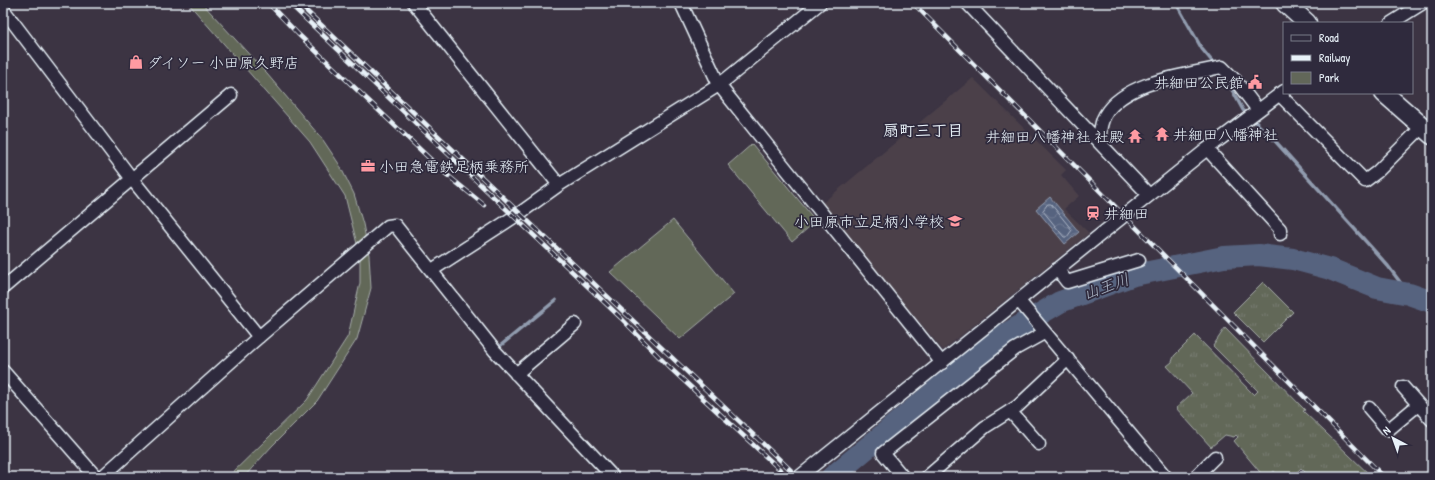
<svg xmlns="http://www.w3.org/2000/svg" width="1435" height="480" viewBox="0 0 1435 480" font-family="'Patrick Hand','Klee One',sans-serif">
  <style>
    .built { fill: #4b404a }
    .grass { fill: url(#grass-tufts); stroke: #a5aca8 }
    .park { fill: #626759; stroke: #a5aca8 }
    .water { fill: url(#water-waves); stroke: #919caf }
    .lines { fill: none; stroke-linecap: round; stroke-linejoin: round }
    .shore { stroke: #aeb8c8; stroke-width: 1 }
    .stream { stroke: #919caf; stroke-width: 3.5 }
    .river { stroke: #57637f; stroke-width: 22 }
    .minor-casing { stroke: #e8f1f8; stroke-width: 15 }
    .highway-casing { stroke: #e8f1f8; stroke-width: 21 }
    .minor { stroke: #2f2a3d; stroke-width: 12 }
    .highway { stroke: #2f2a3d; stroke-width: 18 }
    .rail-casing { stroke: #e8f1f8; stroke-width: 4.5 }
    .rail { stroke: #2f2a3d; stroke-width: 3; stroke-dasharray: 9; stroke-linecap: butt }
    .labels { text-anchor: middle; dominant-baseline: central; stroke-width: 3.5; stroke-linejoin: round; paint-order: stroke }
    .poi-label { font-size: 15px; fill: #e8f1f8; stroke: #2f2a3d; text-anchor: start }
    .neighbourhood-label { font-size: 16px; font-weight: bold; fill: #e8f1f8; stroke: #2f2a3d }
    .water-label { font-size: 16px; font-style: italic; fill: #aeb8c8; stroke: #2f2a3d }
  </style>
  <defs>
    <pattern id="grass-tufts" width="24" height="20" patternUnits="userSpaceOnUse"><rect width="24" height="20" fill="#626759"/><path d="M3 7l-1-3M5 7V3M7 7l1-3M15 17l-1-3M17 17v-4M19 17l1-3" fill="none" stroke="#787d72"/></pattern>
    <pattern id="water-waves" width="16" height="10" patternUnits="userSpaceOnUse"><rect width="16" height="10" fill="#57637f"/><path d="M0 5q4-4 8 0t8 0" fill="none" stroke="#6f7a92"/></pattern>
  </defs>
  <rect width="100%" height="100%" fill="#3c3443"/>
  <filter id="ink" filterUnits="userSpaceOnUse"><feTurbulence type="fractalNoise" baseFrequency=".025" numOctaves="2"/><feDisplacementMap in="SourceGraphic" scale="8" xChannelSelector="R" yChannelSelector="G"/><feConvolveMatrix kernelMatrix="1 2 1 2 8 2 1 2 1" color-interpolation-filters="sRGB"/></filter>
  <g filter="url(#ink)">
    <path class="built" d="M973,78l93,92 -5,5 18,21 -15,13 25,24 -146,117 -123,-145z"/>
    <path class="grass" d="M1263,282l30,30 -30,30 -30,-30z
      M1225,328l80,82 -2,1 69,66h-62l-9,-9 -9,9h-12l-6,-6 -7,6h-3l-30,-36 4,-4 -2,-2 -2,2 -9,-2 -14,12 -35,-39 16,-15 -25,-27 5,-4 2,-6 21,-21 59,60 4,-4 -45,-45z"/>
    <path class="park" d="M188,3h14l65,71 56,66 16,24 15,30 9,30 6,31 2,33 -14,51 -40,62 -45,45 -28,31h-16l79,-77 41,-64 12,-53v-27l-15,-60 -35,-54z
      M752,144l64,77 -24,21 -64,-77z
      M673,220l61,74 -54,45 -70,-67z"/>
    <path class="water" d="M1050,197l29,35 -14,12 -29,-35z"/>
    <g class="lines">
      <path class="shore" d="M1048,204h3l21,26 -5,7h-3l-21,-26z"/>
      <path class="stream" d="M1176,3l26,46 14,17
        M1225,77l18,33 33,32 112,124 21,28
        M500,346l56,-46"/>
      <path class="river" d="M832,477l166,-138 62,-37 74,-27 90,-18 35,-2 34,4 37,10 47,19 32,6 23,8"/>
      <defs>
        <path id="minor" d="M414,3l145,182
          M681,3l38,82 223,278
          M967,3l182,192
          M3,9l129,170 127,158
          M1391,23l32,-20
          M1279,94l86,87 12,-9 45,-45
          M1099,142c1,-9 1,-19 6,-27 20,-34 81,-40 117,-48l14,14 22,29
          M1207,149l73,80v5
          M1057,269l10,13 72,-22
          M432,270l88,-57 39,-28 160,-100 101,-82
          M3,288l228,-193
          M1019,301l147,176
          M3,371l93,106
          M516,374l59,-50
          M1403,387l29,33
          M1369,408l19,22 30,-25
          M1010,411l29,33
          M102,477l151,-135 135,-116 7,-1 100,126 118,126
          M799,477l408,-328 77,-58
          M903,477l-20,-24 132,-104 29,-16
          M927,477l58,-50 33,-21 50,-47
          M1195,477l20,-20"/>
        <path id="highway" d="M1285,3l22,20
          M1384,93l48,42"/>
      </defs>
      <use href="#minor" class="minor-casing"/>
      <use href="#highway" class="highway-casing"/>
      <use href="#minor" class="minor"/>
      <use href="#highway" class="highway"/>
      <defs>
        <path id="rail" d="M268,3l30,31 148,140 38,31
          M289,3l332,315 47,48 120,111
          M298,3l500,474
          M913,3l471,474"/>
      </defs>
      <use href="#rail" class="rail-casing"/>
      <use href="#rail" class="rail"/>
    </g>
  </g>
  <defs>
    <symbol id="shop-bare" viewBox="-9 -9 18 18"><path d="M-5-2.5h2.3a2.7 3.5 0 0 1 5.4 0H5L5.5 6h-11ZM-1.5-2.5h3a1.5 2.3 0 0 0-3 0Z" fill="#ff9aa2" stroke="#2f2a3d" stroke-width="2.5" paint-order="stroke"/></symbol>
    <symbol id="civic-bare" viewBox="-9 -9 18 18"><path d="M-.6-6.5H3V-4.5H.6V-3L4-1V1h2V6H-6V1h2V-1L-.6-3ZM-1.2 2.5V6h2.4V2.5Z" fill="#ff9aa2" stroke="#2f2a3d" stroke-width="2.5" paint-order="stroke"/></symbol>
    <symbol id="temple-bare" viewBox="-9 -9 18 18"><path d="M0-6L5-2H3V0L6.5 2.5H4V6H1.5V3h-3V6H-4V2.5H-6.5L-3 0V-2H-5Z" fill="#ff9aa2" stroke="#2f2a3d" stroke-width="2.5" paint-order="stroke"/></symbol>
    <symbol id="office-bare" viewBox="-9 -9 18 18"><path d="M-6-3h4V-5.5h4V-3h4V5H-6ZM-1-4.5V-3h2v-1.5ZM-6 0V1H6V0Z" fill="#ff9aa2" stroke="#2f2a3d" stroke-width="2.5" paint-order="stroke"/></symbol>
    <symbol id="station-bare" viewBox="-9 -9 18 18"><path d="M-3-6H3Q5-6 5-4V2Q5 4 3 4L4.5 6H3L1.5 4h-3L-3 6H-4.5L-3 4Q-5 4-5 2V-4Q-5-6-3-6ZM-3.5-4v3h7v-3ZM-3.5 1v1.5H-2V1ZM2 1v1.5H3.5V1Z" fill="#ff9aa2" stroke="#2f2a3d" stroke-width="2.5" paint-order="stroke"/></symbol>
    <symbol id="school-bare" viewBox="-9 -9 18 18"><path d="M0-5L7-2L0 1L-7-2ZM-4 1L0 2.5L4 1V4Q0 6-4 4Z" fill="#ff9aa2" stroke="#2f2a3d" stroke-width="2.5" paint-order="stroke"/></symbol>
  </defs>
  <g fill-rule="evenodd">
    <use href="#shop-bare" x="126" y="52" width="20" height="20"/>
    <use href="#civic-bare" x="1245" y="72" width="20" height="20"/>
    <use href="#temple-bare" x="1152" y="124" width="20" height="20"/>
    <use href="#temple-bare" x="1125" y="126" width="20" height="20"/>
    <use href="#office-bare" x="358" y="156" width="20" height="20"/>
    <use href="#station-bare" x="1083" y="203" width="20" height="20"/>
    <use href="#school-bare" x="945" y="211" width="20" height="20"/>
  </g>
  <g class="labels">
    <g class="poi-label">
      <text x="147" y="62">ダイソー 小田原久野店</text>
      <text x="1244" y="82" text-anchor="end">井細田公民館</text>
      <text x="1173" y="134">井細田八幡神社</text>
      <text x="1124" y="136" text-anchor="end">井細田八幡神社 社殿</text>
      <text x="379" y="166">小田急電鉄足柄乗務所</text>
      <text x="1104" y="213">井細田</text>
      <text x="944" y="221" text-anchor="end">小田原市立足柄小学校</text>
    </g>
    <g class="neighbourhood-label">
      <text x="923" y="130">扇町三丁目</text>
    </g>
    <g class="water-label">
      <text transform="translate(1106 286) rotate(-20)">山王川</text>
    </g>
  </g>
  <rect width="1435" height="480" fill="none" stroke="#2f2a3d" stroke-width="16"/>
  <rect x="8" y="8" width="1419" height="464" fill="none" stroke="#e8f1f8" stroke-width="1.5" filter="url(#ink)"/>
  <rect x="1283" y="22" width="130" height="72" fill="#2f2a3d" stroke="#797a88"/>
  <rect x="1291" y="35" width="20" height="6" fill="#2f2a3d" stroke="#797a88"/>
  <text x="1319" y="42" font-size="12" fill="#e8f1f8">Road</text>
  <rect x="1291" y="55" width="20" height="6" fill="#e8f1f8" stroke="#797a88"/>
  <text x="1319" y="62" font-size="12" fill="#e8f1f8">Railway</text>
  <rect x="1291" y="72" width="20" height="12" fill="#626759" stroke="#797a88"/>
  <text x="1319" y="82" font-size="12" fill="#e8f1f8">Park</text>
  <g transform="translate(1393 438) rotate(319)" stroke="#2f2a3d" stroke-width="3" paint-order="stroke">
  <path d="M0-3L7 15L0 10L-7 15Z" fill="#e8f1f8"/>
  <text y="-6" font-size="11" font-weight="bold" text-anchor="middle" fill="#e8f1f8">N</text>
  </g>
</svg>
